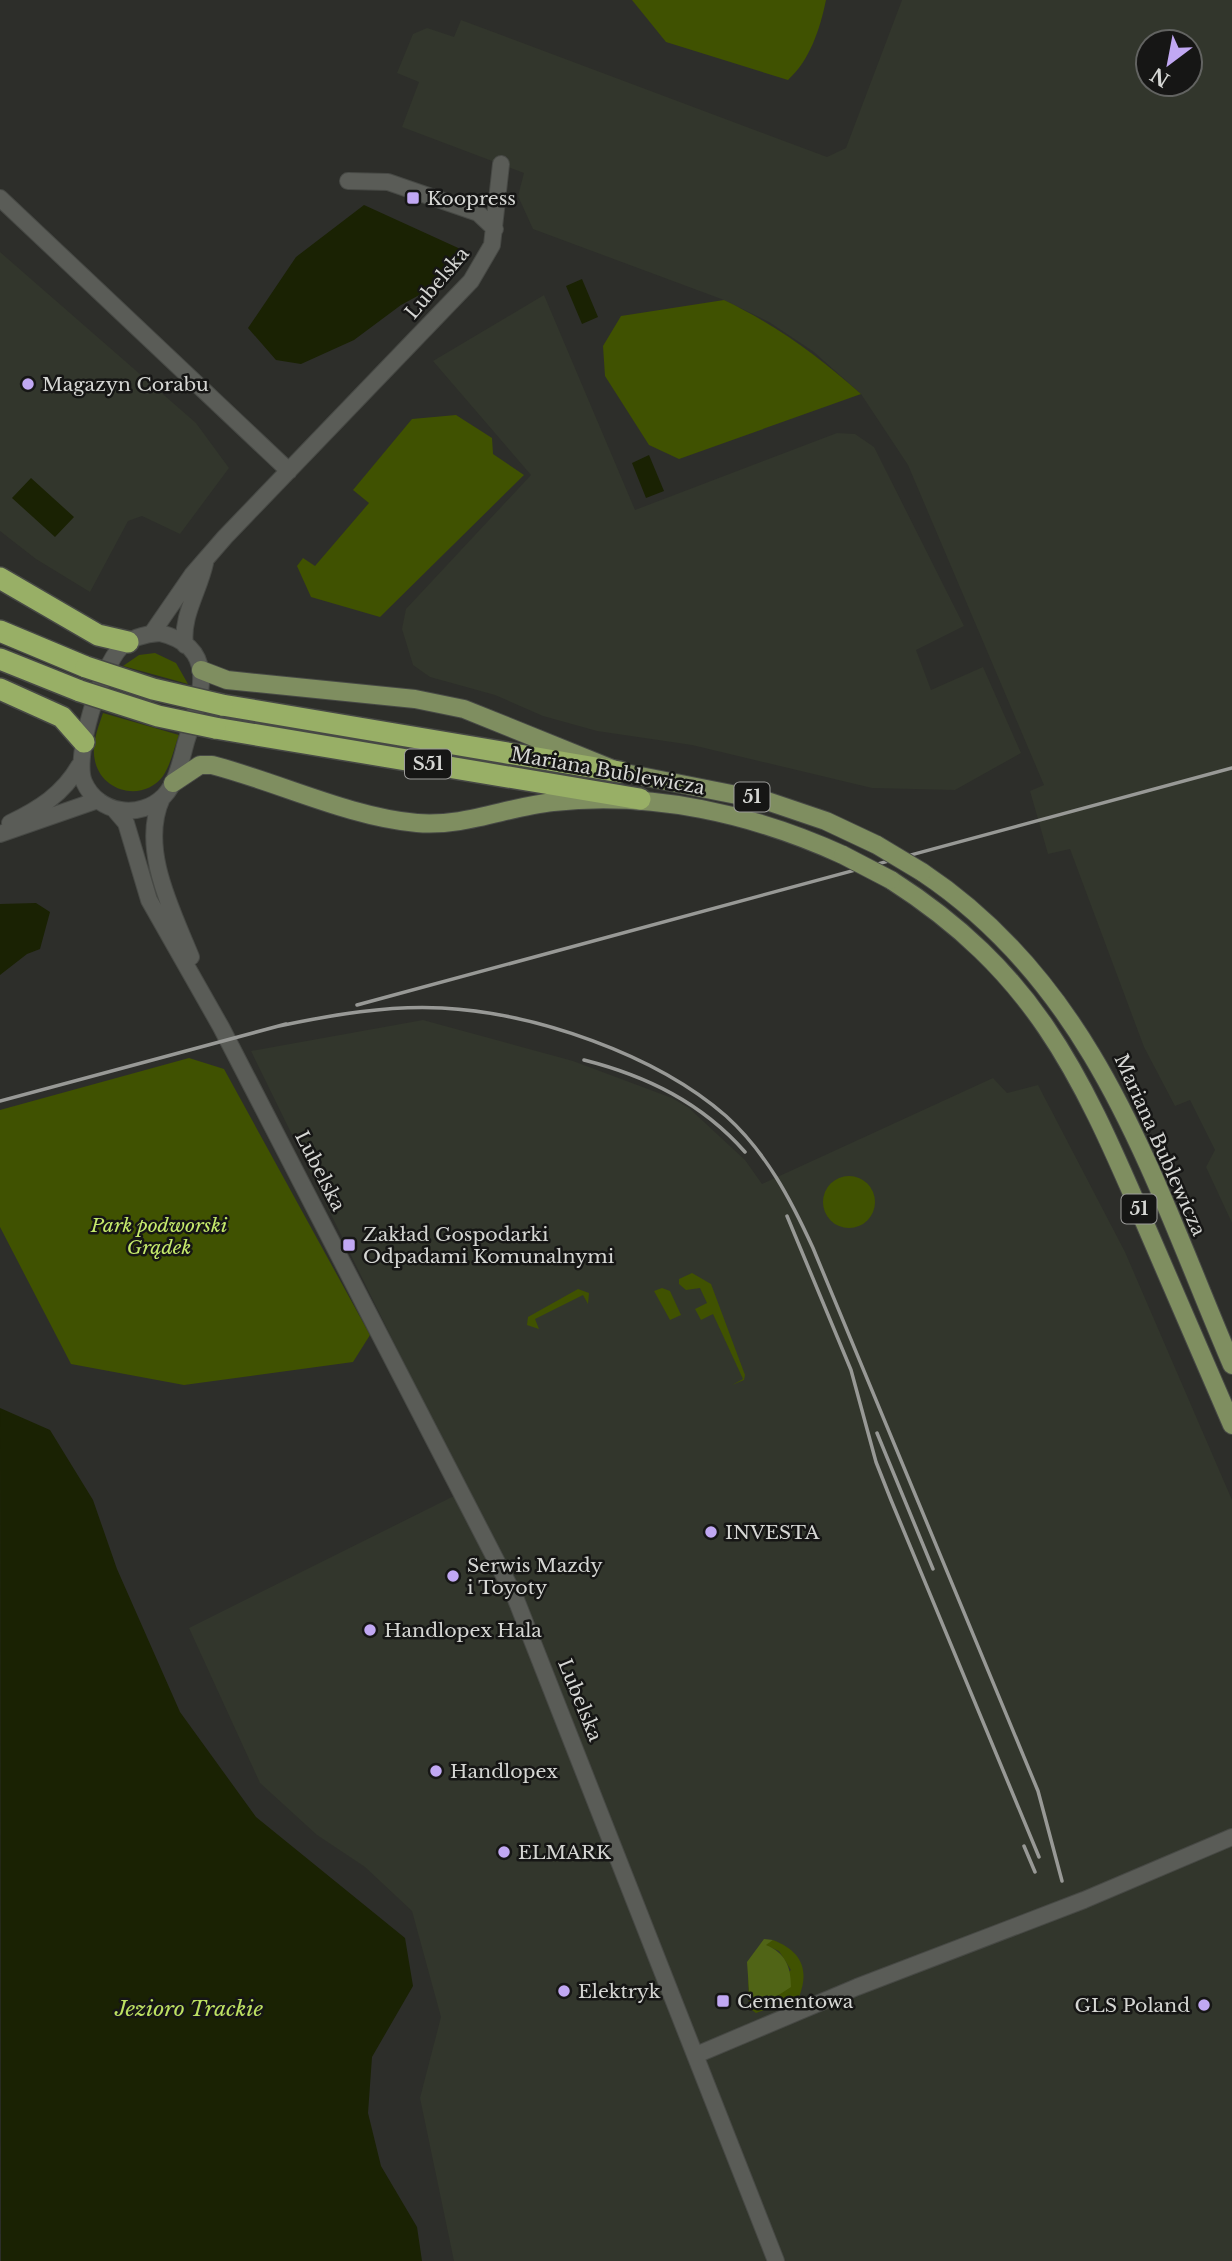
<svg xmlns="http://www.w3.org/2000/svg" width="1232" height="2261" viewBox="0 0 1232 2261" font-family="'Libre Baskerville',serif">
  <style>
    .built { fill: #32362c; fill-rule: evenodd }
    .green { fill: #405201 }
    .forest { fill: #506416 }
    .water { fill: #1a2203 }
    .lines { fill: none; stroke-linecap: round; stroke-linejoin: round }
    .minor-casing { stroke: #474945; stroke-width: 18 }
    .major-casing { stroke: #474945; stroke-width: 20 }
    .highway-casing { stroke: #474945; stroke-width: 24 }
    .minor { stroke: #5a5c57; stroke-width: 16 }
    .major { stroke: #7f8e60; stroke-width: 18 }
    .highway { stroke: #98af66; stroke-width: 21 }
    .rail { stroke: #989996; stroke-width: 3.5 }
    .major-bridge-casing { stroke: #474945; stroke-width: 20; stroke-linecap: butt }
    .highway-bridge-casing { stroke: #474945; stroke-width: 24; stroke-linecap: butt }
    .major-bridge { stroke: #7f8e60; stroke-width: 18 }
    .highway-bridge { stroke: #98af66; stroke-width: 21 }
    .poi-dot { fill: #c1a8f3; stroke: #161615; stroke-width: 2.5 }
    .labels { text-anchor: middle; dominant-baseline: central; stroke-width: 5; stroke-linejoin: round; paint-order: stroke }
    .shield { fill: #161615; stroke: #9c9c9a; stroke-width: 2 }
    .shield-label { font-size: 18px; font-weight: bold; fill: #d5d6d3 }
    .poi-label { font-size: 19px; fill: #d5d6d3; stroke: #161615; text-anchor: start }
    .street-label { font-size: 19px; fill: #d5d6d3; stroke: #161615 }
    .park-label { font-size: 19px; font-style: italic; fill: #c6eb6c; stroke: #161615 }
    .water-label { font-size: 21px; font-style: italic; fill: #bde162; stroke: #161615 }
  </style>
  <rect width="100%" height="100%" fill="#2d2e2a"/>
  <path class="built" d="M902,0h330v1223l-26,-56 9,-17 -25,-50 -15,6 -31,-59 -74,-198 -22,5 -18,-63 14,-6 -136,-320 -47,-71 -47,-42 -45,-30 -45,-22 -191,-71 -15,-33 6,-23 -122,-46 17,-45 -22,-9 16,-39 14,-6 27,9 7,-17 366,137 19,-9zM1148,42h42v42h-42z
    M0,252l196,171 33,45 -49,66 -38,-18 -14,5 -38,71 -54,-33 -36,-28z
    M544,295l91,215 202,-77 18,1 19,13 90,179 -48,24 15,40 52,-23 38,86 -66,37 -83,-2 -180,-43 -95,-14 -54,-15 -48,-21 -65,-18 -17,-12 -11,-36 4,-20 125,-134 -98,-114z
    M423,1020l150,41 99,37 17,10 56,52 17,24 231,-106 14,15 31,-8 87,167 107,248v761h-778l-34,-163 21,-81 -29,-106 -47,-44 -48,-32 -57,-52 -71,-155 277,-138 -215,-439z"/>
  <path class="green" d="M632,0h194c-6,29 -16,60 -38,80l-122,-38z
    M724,300c52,25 94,56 137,94l-182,65 -30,-14 -44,-69 -2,-30 18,-30z
    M456,415l36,23 1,16 31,21 -144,142 -69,-20 -14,-31 6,-8 12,8 54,-63 -16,-13 59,-71z
    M155,653l21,10 12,21 -65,-18 16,-11z
    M103,713l76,22c-5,13 -8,29 -16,41 -19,26 -61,17 -68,-15 -4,-16 3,-33 8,-48z
    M189,1058l35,11 146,266 -17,27 -169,23 -113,-21 -71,-137v-117z
    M823 1202a26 26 0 1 1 52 0a26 26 0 1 1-52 0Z
    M692,1273l19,11 34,91 -1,5 -12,5 11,-6 -30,-65 -12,6 -6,-11 12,-6 -7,-15 -14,2 -7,-6v-5z
    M662,1288l8,3 11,24 -11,5 -16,-29z
    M578,1289l11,4 -1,11 -5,-9 -48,24 4,10 -12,-4 1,-8z
    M773,1940c28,11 37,29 26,57l-43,16 -7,-5 -1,-36 3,31 40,-33 -12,-19 -14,-6z"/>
  <path class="forest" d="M764,1939l9,1 -7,5c19,8 25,21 25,42l-17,11 -24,6 -3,-42z"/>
  <path class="water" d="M364,205l103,47 -24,30 -42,23 -47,35 -53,24 -25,-4 -28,-32 48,-71z
    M582,279l16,38 -16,7 -16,-38z
    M649,455l15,36 -18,7 -14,-35z
    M31,478l43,39 -19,20 -43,-39z
    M36,903l14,9 -10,37 -13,5 -27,21v-71z
    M0,1408l50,22 43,70 24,69 63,143 76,105 149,121 8,48 -41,71 -4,56 13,53 36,61 5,34h-421z"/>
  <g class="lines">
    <defs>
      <path id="minor" d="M348,181l40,1 90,31 17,16
        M0,198l289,273
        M152,633l40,-58 33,-38 246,-256 21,-36 9,-81
        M160,633c62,15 39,67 26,109 -5,18 -9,40 -22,54 -24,24 -66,18 -80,-14 -11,-25 17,-115 37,-135 11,-10 25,-13 39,-14z
        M185,645c-4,-29 14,-54 20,-82
        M162,798c-23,50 10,112 29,159
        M114,809l12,14 23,77 72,127 294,570 261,664
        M10,823c29,-14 53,-29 69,-57
        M0,834l98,-34
        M696,2055l161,-68 227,-87 148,-63"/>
      <path id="major" d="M201,670l26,10 188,19 49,10 156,63 147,29 59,20 51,24
        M173,783l27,-18h12c66,17 137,52 205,58 47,4 90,-16 136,-21 99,-11 200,12 290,53
        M922,872c176,117 231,309 310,493
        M891,880c142,91 188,190 252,339 30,69 59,137 89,206"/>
      <path id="highway" d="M0,578l98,57 30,7
        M0,631l86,36
        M0,659l80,32
        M0,689l62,28 22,25
        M222,705l398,67
        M215,728l425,71"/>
    </defs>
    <use href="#minor" class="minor-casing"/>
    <use href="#major" class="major-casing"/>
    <use href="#highway" class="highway-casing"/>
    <use href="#minor" class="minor"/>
    <use href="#major" class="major"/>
    <use href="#highway" class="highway"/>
    <path class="rail" d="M357,1005l875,-237
      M279,1026c53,-11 109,-21 163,-18 93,5 213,46 284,108 40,36 65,84 87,132l225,543 24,90
      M584,1060c63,16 118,43 161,92
      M0,1101l286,-77
      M787,1216l64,154 25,92 15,38 148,357
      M877,1433l56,136
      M1024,1846l11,26"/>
    <defs>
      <path id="major-bridge" d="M877,845l45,27
        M843,855l48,25"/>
      <path id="highway-bridge" d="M86,667l67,22 69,16
        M80,691l78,25 57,12"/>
    </defs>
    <use href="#major-bridge" class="major-bridge-casing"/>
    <use href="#highway-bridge" class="highway-bridge-casing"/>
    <use href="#major-bridge" class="major-bridge"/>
    <use href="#highway-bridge" class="highway-bridge"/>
  </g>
  <g class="poi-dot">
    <rect x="406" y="191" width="14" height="14" rx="3.5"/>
    <circle cx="28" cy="384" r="7"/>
    <rect x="342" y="1238" width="14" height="14" rx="3.5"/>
    <circle cx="711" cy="1532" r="7"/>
    <circle cx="453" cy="1576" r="7"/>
    <circle cx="370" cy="1630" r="7"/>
    <circle cx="436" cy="1771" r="7"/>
    <circle cx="504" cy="1852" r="7"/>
    <circle cx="564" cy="1991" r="7"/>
    <rect x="716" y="1994" width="14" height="14" rx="3.5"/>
    <circle cx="1204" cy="2005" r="7"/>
  </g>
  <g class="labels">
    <g class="shield">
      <rect x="405" y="749.5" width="46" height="29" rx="5"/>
      <rect x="734.5" y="782.5" width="35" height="29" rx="5"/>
      <rect x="1121.5" y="1194.5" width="35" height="29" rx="5"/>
    </g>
    <g class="shield-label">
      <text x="428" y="764">S51</text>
      <text x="752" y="797">51</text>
      <text x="1139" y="1209">51</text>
    </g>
    <g class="poi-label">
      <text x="427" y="198">Koopress</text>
      <text x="42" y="384">Magazyn Corabu</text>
      <text x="363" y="1234">Zakład Gospodarki<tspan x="363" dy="22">Odpadami Komunalnymi</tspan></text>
      <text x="725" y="1532">INVESTA</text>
      <text x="467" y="1565">Serwis Mazdy<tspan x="467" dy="22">i Toyoty</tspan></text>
      <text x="384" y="1630">Handlopex Hala</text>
      <text x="450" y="1771">Handlopex</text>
      <text x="518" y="1852">ELMARK</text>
      <text x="578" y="1991">Elektryk</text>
      <text x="737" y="2001">Cementowa</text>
      <text x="1190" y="2005" text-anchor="end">GLS Poland</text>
    </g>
    <g class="street-label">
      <text transform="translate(437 283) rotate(-50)">Lubelska</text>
      <text transform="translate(608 771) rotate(10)">Mariana Bublewicza</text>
      <text transform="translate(1160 1145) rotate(66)">Mariana Bublewicza</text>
      <text transform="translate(320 1171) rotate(63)">Lubelska</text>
      <text transform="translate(580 1700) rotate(68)">Lubelska</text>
    </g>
    <g class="park-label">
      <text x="159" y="1225">Park podworski<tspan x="159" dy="22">Grądek</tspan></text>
    </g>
    <g class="water-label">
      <text x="189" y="2009">Jezioro Trackie</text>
    </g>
  </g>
  <g transform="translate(1169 63) rotate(212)"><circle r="33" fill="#161615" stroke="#626361" stroke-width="2"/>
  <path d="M0-5L12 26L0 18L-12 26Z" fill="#c1a8f3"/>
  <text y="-10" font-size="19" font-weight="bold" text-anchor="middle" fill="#d5d6d3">N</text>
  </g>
</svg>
